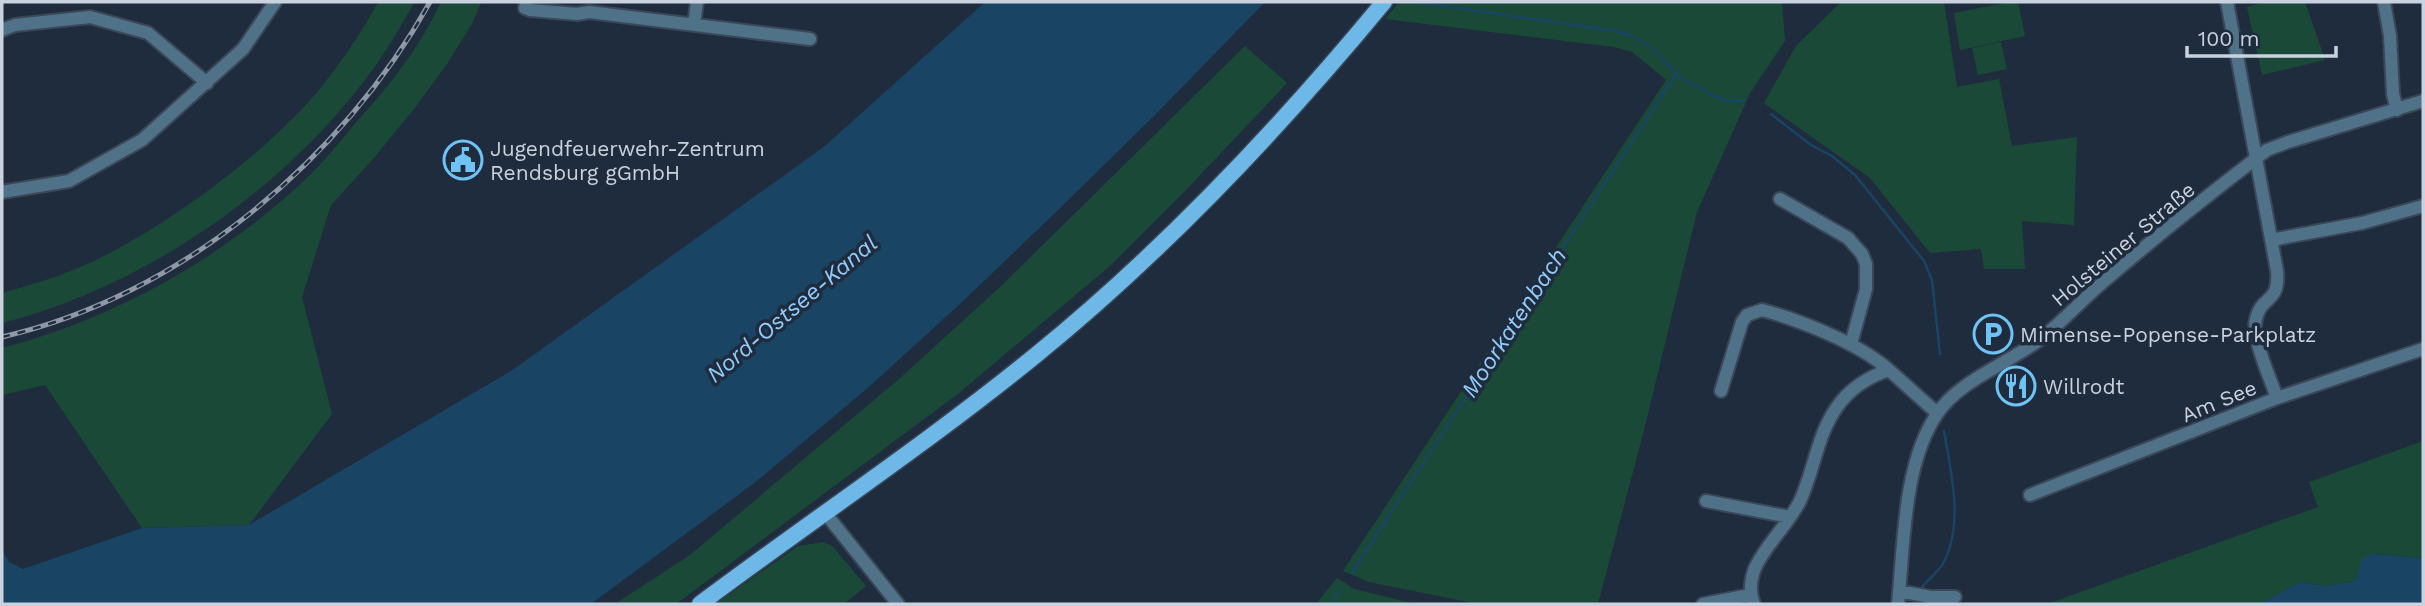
<svg xmlns="http://www.w3.org/2000/svg" width="2425" height="606" viewBox="0 0 2425 606" font-family="'Work Sans',sans-serif">
  <style>
    .green { fill: #1a4a37 }
    .water { fill: #194464 }
    .lines { fill: none; stroke-linecap: round; stroke-linejoin: round }
    .stream { stroke: #194464; stroke-width: 2.5 }
    .minor-casing { stroke: #3a4758; stroke-width: 16 }
    .major-casing { stroke: #3a4758; stroke-width: 19 }
    .minor { stroke: #507289; stroke-width: 12 }
    .major { stroke: #6eb8e8; stroke-width: 16 }
    .rail-casing { stroke: #8e98a7; stroke-width: 5 }
    .rail { stroke: #1f2c3e; stroke-width: 2.5; stroke-dasharray: 8; stroke-linecap: butt }
    .labels { text-anchor: middle; dominant-baseline: central; stroke-width: 7; stroke-linejoin: round; paint-order: stroke }
    .poi-label { font-size: 21px; fill: #c9d2de; stroke: #1f2c3e; text-anchor: start }
    .street-label { font-size: 21px; fill: #c9d2de; stroke: #1f2c3e }
    .water-label { font-size: 23px; font-style: italic; fill: #92ccfb; stroke: #1f2c3e }
  </style>
  <rect width="100%" height="100%" fill="#1f2c3e"/>
  <path class="green" d="M378,2h37c-13,21 -25,43 -39,63 -87,122 -229,221 -374,258v-30c33,-9 69,-20 100,-36 74,-37 177,-113 227,-180 18,-23 35,-49 49,-75z
    M441,2h40l-9,22 -25,40 -33,45 -41,50 -42,46 -29,92 30,117 -83,111 -107,3 -97,-143 -43,10v-47c114,-30 223,-91 308,-173 17,-17 33,-37 49,-56 32,-35 62,-74 82,-117z
    M1399,2h383l3,39 -35,52 -53,119 -53,218 -46,174h-120l-109,-22 -26,-11 323,-491 -34,-28 -18,-5 -229,-28z
    M1841,2h103l13,85 42,-8 13,67 65,-9 -3,88 -52,-4 3,48h-41l-3,-20 -51,4 -60,-75 -106,-75 32,-57z
    M2010,2h8l7,34 -65,14 -6,-37z
    M2265,2h40l20,58 -63,15 -15,-68z
    M2001,42l6,27 -29,6 -6,-27z
    M1245,46l42,37 -101,107 -75,75 -152,128 -283,211h-61l75,-49 209,-176 101,-92z
    M2423,441v117l-50,-4 -15,23 -7,5 -25,4 -26,-4 -40,22h-213l271,-97 -9,-25z
    M824,542l9,5 33,39 -22,18h-128l82,-58z
    M1337,578l17,11 62,15h-100z"/>
  <path class="water" d="M985,2h280l-108,111 -102,100 -95,91 -90,82 -113,95 -166,123h-589v-54l7,12 14,7 119,-41 107,-3 262,-154 314,-225z
    M2373,554l50,4v46h-163l40,-22 26,4 25,-4 7,-6c2,-12 2,-19 15,-22z"/>
  <g class="lines">
    <path class="stream" d="M1416,2l200,29 16,5 20,12 24,26 38,22 11,4 19,1
      M1771,114l40,31 21,11 23,19 69,86 8,19 8,74
      M1352,573l324,-499
      M1920,591c6,-12 18,-17 24,-29 20,-39 7,-90 0,-131
      M1330,604l10,-13"/>
    <defs>
      <path id="minor" d="M526,2l-1,6 5,2 47,4 12,-2 221,27
        M2227,2l50,269c3,33 -16,24 -21,48 -5,18 15,61 21,79
        M2384,2l6,34 3,58 4,16
        M694,24l3,-22
        M2,30l13,-5 75,-8 58,16 59,50
        M2,192l67,-11 73,-41 101,-91 32,-47
        M1780,199l68,39 14,16 4,10v25l-15,55
        M2271,240l91,-17 61,-17
        M1721,391l21,-69 5,-7 15,-5c38,10 98,34 127,60
        M2030,495l247,-97 146,-49
        M1706,501l84,16
        M826,514l72,90
        M1899,591l32,6h24
        M1703,604l47,-9
        M1754,604c-5,-12 -4,-23 1,-36 11,-24 33,-43 45,-67 14,-30 17,-66 37,-94 13,-19 31,-30 52,-37l48,43
        M1898,604c6,-59 5,-140 39,-190 23,-35 74,-51 106,-77 21,-17 39,-37 59,-54 52,-45 110,-91 165,-133l21,-8 135,-41"/>
      <path id="major" d="M700,604c112,-84 228,-161 336,-249 128,-104 243,-226 348,-353"/>
    </defs>
    <use href="#minor" class="minor-casing"/>
    <use href="#major" class="major-casing"/>
    <use href="#minor" class="minor"/>
    <use href="#major" class="major"/>
    <defs>
      <path id="rail" d="M2,337c179,-41 340,-177 428,-335"/>
    </defs>
    <use href="#rail" class="rail-casing"/>
    <use href="#rail" class="rail"/>
  </g>
  <defs>
    <symbol id="civic-ring" viewBox="-11 -11 22 22"><circle r="9.5" fill="#1f2c3e" stroke="#6fc2f4" stroke-width="1.5"/><path d="M-.6-6.5H3V-4.5H.6V-3L4-1V1h2V6H-6V1h2V-1L-.6-3ZM-1.2 2.5V6h2.4V2.5Z" fill="#6fc2f4"/></symbol>
    <symbol id="parking-ring" viewBox="-11 -11 22 22"><circle r="9.5" fill="#1f2c3e" stroke="#6fc2f4" stroke-width="1.5"/><path d="M-3.5-5.5H1a3.5 3.5 0 0 1 0 7H-1V5.5H-3.5ZM-1-3.4V-.6H.8a1.4 1.4 0 0 0 0-2.8Z" fill="#6fc2f4"/></symbol>
    <symbol id="restaurant-ring" viewBox="-11 -11 22 22"><circle r="9.5" fill="#1f2c3e" stroke="#6fc2f4" stroke-width="1.5"/><path d="M-5-6h1v4h1v-4h1v4h1v-4h1v5L-1.5 .5V6h-2V.5L-5-1ZM5-6V6H3V1.5H1.5Q1.5-4 5-6Z" fill="#6fc2f4"/></symbol>
  </defs>
  <g fill-rule="evenodd">
    <use href="#civic-ring" x="441" y="138" width="44" height="44"/>
    <use href="#parking-ring" x="1971" y="312" width="44" height="44"/>
    <use href="#restaurant-ring" x="1994" y="364" width="44" height="44"/>
  </g>
  <g class="labels">
    <g class="poi-label">
      <text x="490" y="148">Jugendfeuerwehr-Zentrum<tspan x="490" dy="24">Rendsburg gGmbH</tspan></text>
      <text x="2020" y="334">Mimense-Popense-Parkplatz</text>
      <text x="2043" y="386">Willrodt</text>
    </g>
    <g class="street-label">
      <text transform="translate(2123 244) rotate(-40)">Holsteiner Straße</text>
      <text transform="translate(2219 401) rotate(-22)">Am See</text>
    </g>
    <g class="water-label">
      <text transform="translate(792 309) rotate(-40)">Nord-Ostsee-Kanal</text>
      <text transform="translate(1514 323) rotate(-57)">Moorkatenbach</text>
    </g>
  </g>
  <rect width="2425" height="606" fill="none" stroke="#c9d2de" stroke-width="7"/>
  <path d="M2187 46v10h149v-10" fill="none" stroke="#c9d2de" stroke-width="3.5"/>
  <text x="2198" y="46" font-size="21" fill="#c9d2de" stroke="#1f2c3e" stroke-width="5" paint-order="stroke">100 m</text>
</svg>
